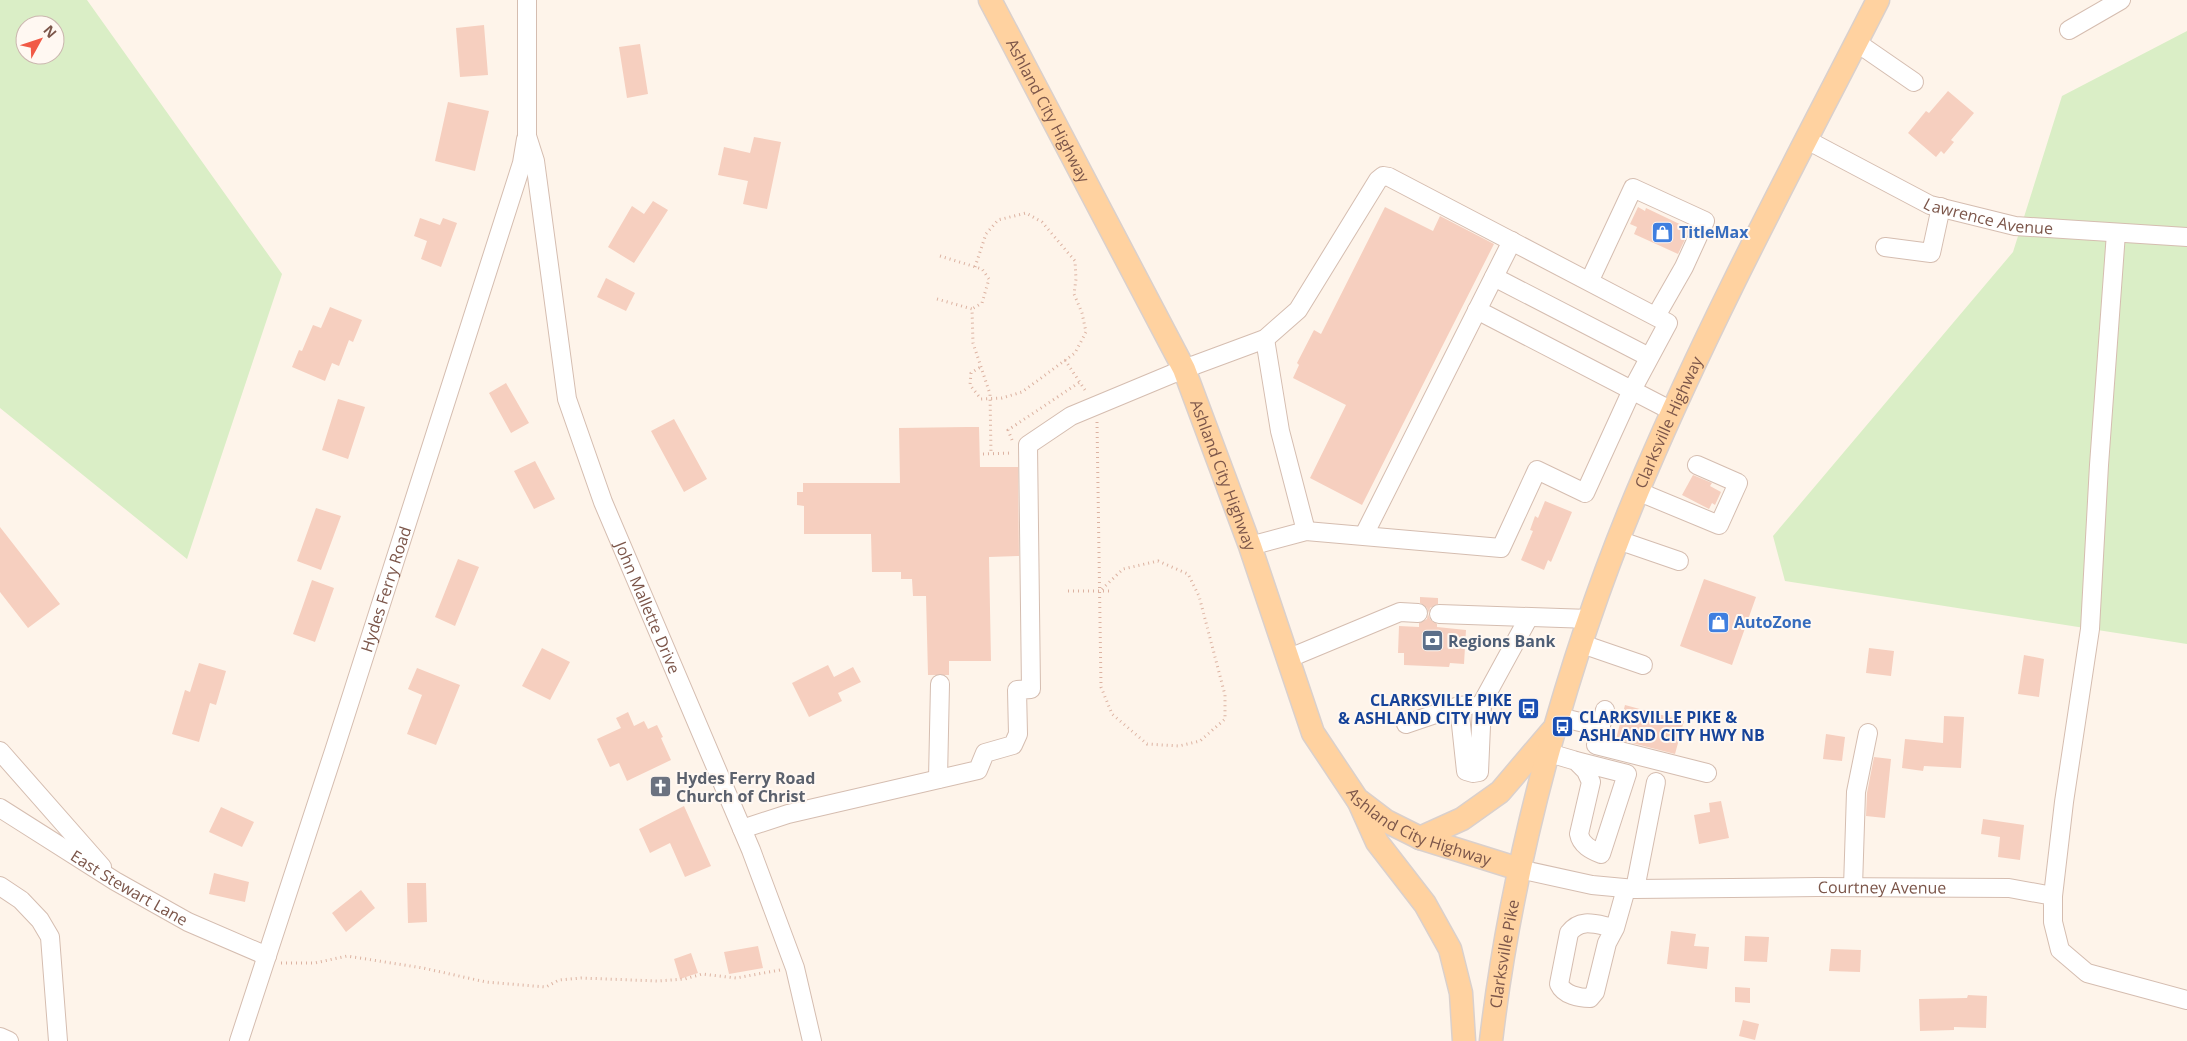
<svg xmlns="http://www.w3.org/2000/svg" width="2187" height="1041" viewBox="0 0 2187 1041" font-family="'Open Sans',sans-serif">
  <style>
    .green { fill: #daeec6; fill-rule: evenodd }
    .building { fill: #f6cfbf }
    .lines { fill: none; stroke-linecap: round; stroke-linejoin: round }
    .minor-casing { stroke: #d5bdb0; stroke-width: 20 }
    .major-casing { stroke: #dad0cc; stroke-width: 25 }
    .path { stroke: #dcb2a1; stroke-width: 3; stroke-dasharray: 1 4; stroke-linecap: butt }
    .minor { stroke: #fff; stroke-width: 18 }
    .major { stroke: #ffd2a0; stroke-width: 22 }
    .labels { text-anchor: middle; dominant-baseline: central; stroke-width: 4; stroke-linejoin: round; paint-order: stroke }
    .street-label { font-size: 16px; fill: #7c564a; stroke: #fff8f2 }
    .shop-label { font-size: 16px; font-weight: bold; fill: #366cbe; stroke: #fff8f2; text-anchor: start }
    .service-label { font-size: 16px; font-weight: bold; fill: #4e5e75; stroke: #fff8f2; text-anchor: start }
    .transit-label { font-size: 16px; font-weight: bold; fill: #164399; stroke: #fff8f2; text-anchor: end }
    .worship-label { font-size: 16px; font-weight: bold; fill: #5b616d; stroke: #fff8f2; text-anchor: start }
  </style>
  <rect width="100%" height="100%" fill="#fef4ea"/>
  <path class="green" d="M0,0h87l195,274 -95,285 -187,-151zM25,25h30v30h-30z
    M2187,31v613l-402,-63 -12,-45 240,-284 49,-156z"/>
  <path class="building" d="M484,25l4,50 -28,2 -4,-49z
    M640,44l8,50 -21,4 -8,-51z
    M1948,91l26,22 -23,27 3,2 -10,12 -3,-3 -5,6 -28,-24 18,-22 3,2z
    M448,102l41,9 -14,60 -40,-10z
    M754,137l27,5 -14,67 -24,-5 5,-23 -30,-6 6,-28 26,6z
    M653,201l15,9 -34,53 -26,-16 24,-41 12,8z
    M1385,207l48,24 7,-15 54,28 -132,261 -52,-27 36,-73 -53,-27 6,-13 -2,-2 17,-33 7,4z
    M1638,207l7,4 1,-3 44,21 -12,25 -44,-20 3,-7 -7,-3z
    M420,218l20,7 3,-7 14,5 -16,44 -20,-8 6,-18 -13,-5z
    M606,278l29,15 -9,18 -29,-14z
    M330,307l32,13 -9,22 -4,-2 -10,26 -7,-3 -7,18 -33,-14 7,-17 3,1 11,-26 8,3z
    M506,383l23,40 -18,10 -22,-40z
    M338,399l27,8 -17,52 -26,-9z
    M674,419l33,60 -23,13 -33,-61z
    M967,427h12l1,40h38l1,89 -30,1 2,104h-42v14h-21l-2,-79h-13l-1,-17h-11v-7h-29l-1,-38h-67v-28l-7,-1v-13h6v-9h97l-1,-55z
    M535,461l20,38 -21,10 -20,-38z
    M1693,475l19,8 -2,3 11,6 -6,13 -3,-2 -3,6 -27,-14z
    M1545,501l27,11 -21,50 -3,-2 -4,10 -23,-10 12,-29 -3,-1 5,-14 3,2z
    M316,508l25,8 -20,54 -24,-9z
    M0,527l60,77 -32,24 -28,-36z
    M458,559l21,8 -24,59 -20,-9z
    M1704,579l52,18 -24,68 -52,-19z
    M312,580l22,8 -19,54 -22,-8z
    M1420,597l18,1v6l-8,4 -1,5 -2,-5 -7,-5z
    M1428,614l2,5 7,5v3l29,3 -2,34 -14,-1 -1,4 -45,-2v-12h-6l1,-27 20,1v-4l8,-4z
    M542,648l28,14 -20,38 -28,-14z
    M1869,648l25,3 -3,25 -25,-3z
    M2024,655l20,4 -5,38 -21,-3z
    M199,663l27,8 -10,34 -6,-2 -11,39 -27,-8 13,-44 5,2z
    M828,665l6,12 19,-10 8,15 -23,11 4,8 -33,16 -17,-34z
    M417,668l43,17 -24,60 -29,-11 15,-39 -14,-6z
    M1625,705l59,16 -9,33 -59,-15z
    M628,712l6,14 10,-5 4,8 9,-4 6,12 -2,1 10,22 -44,21 -8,-18 -9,4 -13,-28 24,-11 -5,-10z
    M1944,716l20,1 -3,51 -37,-2 -1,5 -21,-3 3,-29 38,4z
    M1826,734l19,3 -3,24 -19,-2z
    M1874,757l17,2 -6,59 -19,-2 1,-23z
    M1721,801l8,37 -30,6 -5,-29 16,-3 -1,-9z
    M684,806l27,60 -26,11 -15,-34 -20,10 -11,-24z
    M221,807l33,15 -12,25 -33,-15z
    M1983,819l41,6 -4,35 -22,-3 2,-20 -19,-3z
    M214,873l35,9 -4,20 -36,-8z
    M407,883h19l1,39 -19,1z
    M361,890l14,18 -29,24 -14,-19z
    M1671,931l25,3 -2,12 15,1 -2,22 -40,-5z
    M1745,936l24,1 -2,25 -23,-1z
    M758,946l5,22 -34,6 -5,-22z
    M1831,949l30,1 -1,22 -31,-1z
    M691,953l7,20 -18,6 -6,-20z
    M1735,987l15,1v15l-15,-1z
    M1968,995l19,1 -1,32 -32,-1v3l-34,1 -1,-32 48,-1z
    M1743,1020l16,4 -4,16 -16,-4z"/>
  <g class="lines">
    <defs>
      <g id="minor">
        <path id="s1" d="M527,0v136l8,25 32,238 36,103 148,348 44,118 17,73"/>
        <path d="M2069,30l52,-30"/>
        <path d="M1856,42l58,40"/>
        <path id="s2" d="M1807,140l123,65 85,21 172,11"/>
        <path d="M1885,247l46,6 10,-46"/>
        <path d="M1494,277l155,80"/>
        <path d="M1590,280l43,-92 72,33 -21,46 -28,49"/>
        <path d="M1477,310l195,101"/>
        <path d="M1265,339l15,92 26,100"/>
        <path d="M1637,491l82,34 19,-42 -41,-18"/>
        <path d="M1364,535l148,-294"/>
        <path d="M1618,540l61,21"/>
        <path d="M1439,614l151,5"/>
        <path d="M1582,644l61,21"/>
        <path d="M1287,659l113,-47 18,1"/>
        <path d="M1459,706l7,65 7,2 6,-1 3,-69 47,-86"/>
        <path d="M1605,710l-9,35 111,28"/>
        <path d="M1559,717l42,10"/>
        <path d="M1406,724l53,-18 11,-1"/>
        <path d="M0,751l102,116"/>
        <path d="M1549,753l24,7 3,1 51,13 -26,80c-10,-4 -20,-9 -22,-20l12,-52 -5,-11 -10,-10 -3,-1"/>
        <path d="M938,779l2,-95"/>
        <path id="s3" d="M0,808l115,73 73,41 79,34"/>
        <path d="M742,829l46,-15 190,-44 7,-17 28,-8 5,-11 -1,-44 14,-1 -3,-244 43,-29 113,-47 81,-30 33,-29 80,-130 5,-4 6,1 279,146 -36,67 -47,103 -48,-23 -36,78 -195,-17 -56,15"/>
        <path id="s4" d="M1519,869l73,16 43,4 182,-2 192,1 44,8v26l7,28 27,23 100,27"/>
        <path d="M0,886l21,14 19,20 10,17 8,104"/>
        <path d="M1853,887l3,-95 12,-59"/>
        <path d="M1635,889l21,-107"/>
        <path d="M2053,896l11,-94 26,-173 9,-164 17,-232"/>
        <path d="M1615,928c-18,-3 -34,-11 -46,5l-10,51c5,11 20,14 31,14l5,-6 12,-49 8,-15 11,-39"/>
        <path d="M0,1037l9,4"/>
        <path id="s5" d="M239,1041l95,-290 188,-588 4,-24"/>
      </g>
      <g id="major">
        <path id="s6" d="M990,0l194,369 66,177 63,187 44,66 29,22 34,17 99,31"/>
        <path d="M1359,802l18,40 48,62 25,45 11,44 3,48"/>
        <path d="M1420,838l42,-19 38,-27 51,-60"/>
        <path id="s7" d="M1491,1041c22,-188 79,-393 154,-567 69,-162 153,-317 233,-474"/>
      </g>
    </defs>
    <use href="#minor" class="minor-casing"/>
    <use href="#major" class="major-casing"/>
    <path class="path" d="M940,256l42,13 7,10 -7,24 -10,6
      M975,267l11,-33 12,-14 28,-7 16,9 33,39 1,18 -2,15 8,19 4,19 -11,21 -53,39 -20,6 -21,1 -11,-14 1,-12 11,-7
      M937,299l35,10 1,34 17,51 1,60
      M1065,360l22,33
      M1097,422l4,265 11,27 35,30 32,2 21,-5 25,-22v-24l-26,-99 -11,-22 -30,-13 -35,8 -23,22
      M1012,440l-4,-10 72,-48
      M983,454l29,-1
      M1068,591h43
      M281,963h34l32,-7 76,12 63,14 60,5 13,-7 22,-2 76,3 28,-2 17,-5 34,4 44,-8"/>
    <use href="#minor" class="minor"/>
    <use href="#major" class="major"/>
  </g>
  <defs>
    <symbol id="shop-square" viewBox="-11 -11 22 22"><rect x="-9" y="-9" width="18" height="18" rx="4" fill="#3f7fe0" stroke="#fff8f2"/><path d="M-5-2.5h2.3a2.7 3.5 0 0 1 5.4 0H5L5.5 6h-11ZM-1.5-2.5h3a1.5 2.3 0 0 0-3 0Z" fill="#fff"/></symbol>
    <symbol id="bank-square" viewBox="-11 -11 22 22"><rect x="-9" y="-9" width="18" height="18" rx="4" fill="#5c6f8a" stroke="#fff8f2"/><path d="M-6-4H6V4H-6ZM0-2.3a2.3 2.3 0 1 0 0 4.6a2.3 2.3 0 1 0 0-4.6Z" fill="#fff"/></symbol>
    <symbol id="bus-square" viewBox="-11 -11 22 22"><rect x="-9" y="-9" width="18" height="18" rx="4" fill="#1a4fb4" stroke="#fff8f2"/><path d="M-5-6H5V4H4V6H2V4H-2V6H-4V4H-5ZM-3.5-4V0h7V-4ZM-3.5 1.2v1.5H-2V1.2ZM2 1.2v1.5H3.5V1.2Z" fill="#fff"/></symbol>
    <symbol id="church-square" viewBox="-11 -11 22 22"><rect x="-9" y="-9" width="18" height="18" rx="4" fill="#6b7280" stroke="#fff8f2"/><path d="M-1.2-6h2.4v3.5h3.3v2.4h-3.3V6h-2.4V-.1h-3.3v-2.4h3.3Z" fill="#fff"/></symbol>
  </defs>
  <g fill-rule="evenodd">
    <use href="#shop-square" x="1650" y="220" width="25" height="25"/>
    <use href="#shop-square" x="1706" y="610" width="25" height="25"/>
    <use href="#bank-square" x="1420" y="628" width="25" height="25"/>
    <use href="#bus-square" x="1516" y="696" width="25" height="25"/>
    <use href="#bus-square" x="1550" y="714" width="25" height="25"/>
    <use href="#church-square" x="648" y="774" width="25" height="25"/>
  </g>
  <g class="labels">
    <g class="street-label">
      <text stroke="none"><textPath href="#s6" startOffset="125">Ashland City Highway</textPath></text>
      <text stroke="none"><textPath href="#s2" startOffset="199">Lawrence Avenue</textPath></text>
      <text stroke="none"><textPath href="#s7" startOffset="646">Clarksville Highway</textPath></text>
      <text stroke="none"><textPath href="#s6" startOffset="530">Ashland City Highway</textPath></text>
      <text stroke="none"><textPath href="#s5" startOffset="475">Hydes Ferry Road</textPath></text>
      <text stroke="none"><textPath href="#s1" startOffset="626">John Mallette Drive</textPath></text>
      <text stroke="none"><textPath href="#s6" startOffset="951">Ashland City Highway</textPath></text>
      <text stroke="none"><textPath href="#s3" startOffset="152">East Stewart Lane</textPath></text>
      <text stroke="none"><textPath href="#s4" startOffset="365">Courtney Avenue</textPath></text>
      <text stroke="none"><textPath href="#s7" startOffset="88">Clarksville Pike</textPath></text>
    </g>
    <g class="shop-label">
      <text x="1679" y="232">TitleMax</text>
      <text x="1734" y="622">AutoZone</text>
    </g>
    <g class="service-label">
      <text x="1448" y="641">Regions Bank</text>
    </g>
    <g class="transit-label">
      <text x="1512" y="700">CLARKSVILLE PIKE<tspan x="1512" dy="18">&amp; ASHLAND CITY HWY</tspan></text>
      <text x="1579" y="717" text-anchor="start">CLARKSVILLE PIKE &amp;<tspan x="1579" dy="18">ASHLAND CITY HWY NB</tspan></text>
    </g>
    <g class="worship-label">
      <text x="676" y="778">Hydes Ferry Road<tspan x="676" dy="18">Church of Christ</tspan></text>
    </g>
  </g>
  <g transform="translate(40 40) rotate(50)"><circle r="24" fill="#fff8f2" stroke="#cbb7af"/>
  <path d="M0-4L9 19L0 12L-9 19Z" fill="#f15a46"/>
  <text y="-8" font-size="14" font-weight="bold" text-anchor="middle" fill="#7c564a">N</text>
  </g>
</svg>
